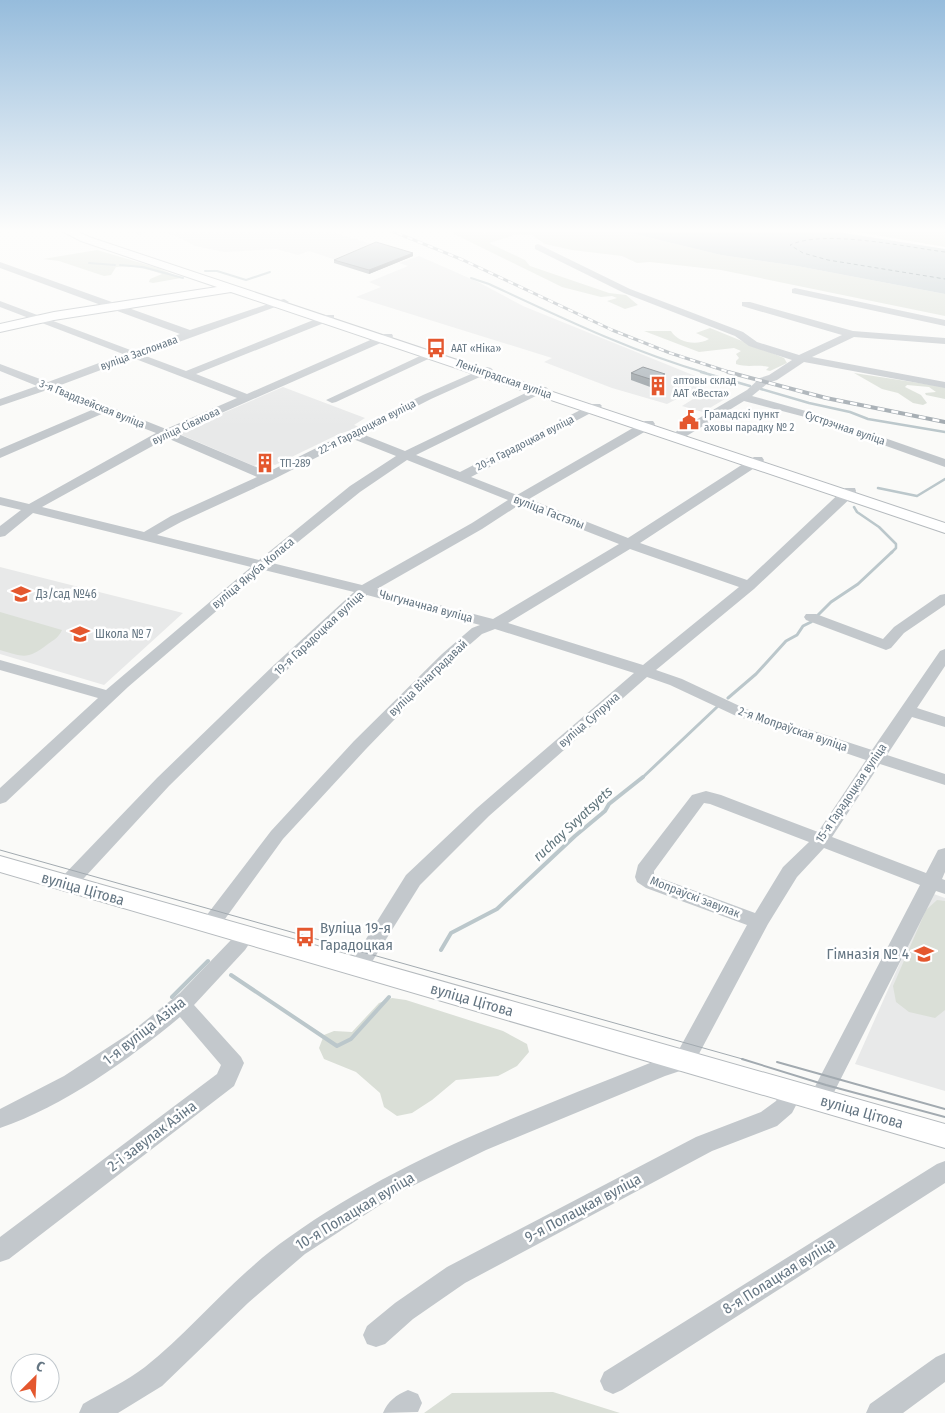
<svg xmlns="http://www.w3.org/2000/svg" width="945" height="1413" viewBox="0 0 945 1413" font-family="'Fira Sans Condensed',sans-serif">
  <style>
    .built { fill: #e8e9e9 }
    .green { fill: #dadfd7 }
    .water { fill: #bbc7cb }
    .lines { fill: none; stroke-linecap: round; stroke-linejoin: round }
    .stream-far3 { stroke: #bbc7cb; stroke-width: 2 }
    .stream-far2 { stroke: #bbc7cb; stroke-width: 2.5 }
    .stream-far1 { stroke: #bbc7cb; stroke-width: 3 }
    .stream { stroke: #bbc7cb; stroke-width: 4 }
    .ferry { stroke: #60757c; stroke-width: 1; stroke-dasharray: 4 3; stroke-linecap: butt }
    .major-casing { stroke: #b5babe; stroke-width: 2 }
    .minor { fill: #c3c8cc; fill-rule: evenodd }
    .major { fill: #fff; fill-rule: evenodd }
    .tram-far1 { stroke: #a2aab0; stroke-width: 1 }
    .tram { stroke: #a2aab0; stroke-width: 2 }
    .rail-far1-casing { stroke: #a2aab0; stroke-width: 3 }
    .rail-casing { stroke: #a2aab0; stroke-width: 4 }
    .rail-far1 { stroke: #fff; stroke-width: 2; stroke-dasharray: 5.5; stroke-linecap: butt }
    .rail { stroke: #fff; stroke-width: 2.5; stroke-dasharray: 7; stroke-linecap: butt }
    .wall { fill: #929a9f }
    .shaded-wall { fill: #777d82 }
    .building { fill: #aab3b9; stroke: #777d82 }
    .labels { text-anchor: middle; dominant-baseline: central; stroke-width: 5; stroke-linejoin: round; paint-order: stroke }
    .far-poi-label { font-size: 11px; fill: #657683; stroke: #fff; text-anchor: start }
    .far-street-label { font-size: 11px; fill: #657683; stroke: #fff }
    .street-label { font-size: 12px; fill: #657683; stroke: #fff }
    .poi-label { font-size: 12px; fill: #657683; stroke: #fff; text-anchor: start }
    .water-label { font-size: 14px; font-style: italic; fill: #60757c; stroke: #fff }
    .near-street-label { font-size: 15px; fill: #657683; stroke: #fff }
    .near-poi-label { font-size: 15px; fill: #657683; stroke: #fff; text-anchor: start }
  </style>
  <rect width="100%" height="100%" fill="#fafaf8"/>
  <path class="built" d="M123,229h199l53,16 -39,15 -27,-9 -11,4 -22,-6 -52,3 -29,-6 -19,-10 -21,-6 -16,5z
    M419,256l59,26 45,24 187,76 -43,22 -55,-16 -68,-26 8,-4 -196,-61 25,-10 -12,-5 39,-16 -9,-3z
    M283,387l82,31 -11,7 6,2 -21,7 -64,31 -11,-4 -10,5 -77,-33z
    M709,389l21,7 -27,16 -21,-6z
    M0,567l59,15 124,31 -79,72 -104,-31z
    M931,893l14,5v193l-90,-27z"/>
  <path class="green" d="M456,229h19l9,4c10,-4 17,1 25,-2l-1,-2h106l107,26 76,11 148,28v22l-224,-46 -71,-8 -13,1 -15,-7 -50,-6 -27,-6 -13,-9 -14,-1 -29,9 36,17 5,6 79,27 17,2 12,10 -13,4 -18,-8 10,-3 -5,-2 -11,1 -39,-10 -108,-53 -2,-3z
    M840,229h105v18z
    M97,250l61,18 23,10 -28,5 -4,-1 1,-3 12,-5c-14,-5 -31,-9 -46,-7l-5,8 -7,1 -45,-15 -16,-2z
    M710,328l74,30 3,5 -17,8 -4,-1 3,-3c-12,-3 -21,1 -33,-3v-3l3,-3 -3,-4 5,-3 -7,-3 -35,4 -55,-21h27c7,12 26,15 38,8l-13,-6z
    M854,373l91,14v12l-19,-4 -1,-2 11,-1 -7,-5 -22,-2 -2,2 16,8 6,8 -4,2 -10,-2 -15,-10 -16,-4z
    M0,612l62,18c-3,7 -8,10 -14,14 -21,16 -24,13 -48,6z
    M937,900l8,1v109l-10,8 -26,-6 -13,-10 -3,-16 33,-76z
    M392,998l14,2 97,31 24,13 2,8 -12,14 -19,10 -42,4 -24,20 -20,13 -15,3 -13,-9 -4,-14 -24,-21 -32,-13 -5,-11 5,-13 10,-4 18,1 27,-29z
    M553,1392l67,21h-196l28,-20z"/>
  <path class="water" d="M614,229h205l126,20v45l-148,-28 -76,-11z"/>
  <g class="lines">
    <path class="stream-far3" d="M89,263l26,2
      M120,265l23,2 40,11
      M205,271h12l29,9 24,-8
      M471,278l18,6c71,33 141,67 217,89"/>
    <path class="stream-far2" d="M701,372l49,14
      M761,389l48,14 41,9 18,7 77,13
      M878,488l39,8 28,-17
      M854,507l3,5 22,15 17,17v4l-5,5"/>
    <path class="stream-far1" d="M728,698l28,-24 30,-33 11,-6 6,-9 8,-4 20,-20 27,-18 34,-32
      M642,778l75,-71"/>
    <path class="stream" d="M441,950l10,-17 46,-24 78,-73 30,-25 4,-7 34,-27
      M231,975l106,71 14,-7 38,-42
      M172,997l36,-36"/>
    <path class="ferry" d="M945,252c-39,-5 -121,-23 -155,-7l13,8 25,7 117,19"/>
    <defs>
      <path id="major" d="M58,229h14l17,8 856,286v10l-714,-241 -177,28 -54,12v-8l54,-12 163,-25 -136,-46z
        M0,856l945,268v24l-945,-276z"/>
    </defs>
    <use href="#major" class="major-casing"/>
    <path class="minor" d="M538,244l92,45 113,43 14,10 42,13 43,-20 -100,-29v-4h8l103,29 92,7v6l-91,-7 -42,20 133,25v6l-141,-26 -27,18 -9,3 -16,13 61,17 132,46v8l-140,-50 -61,-16 -64,39h-8l-2,-3 2,-3 75,-44 13,-12 9,-3 23,-15 -43,-14 -14,-10 -111,-43 -89,-44v-4z
      M0,262l190,68 90,-30 4,-1 5,3 -146,53 43,16 140,-56h8v4l-138,55 51,20 137,-60h8l1,2 -1,2 -216,95 92,39 155,-77 64,-28 4,1 2,2 -2,2 -60,27 -69,35 43,17 133,-64h8l2,2 -2,2 -130,64 44,17 132,-68h8l2,2 -2,2 -129,69 46,18 128,-74h8l2,3 -2,3 -124,72 99,39 126,-81h8l2,3 -2,3 -122,80 107,37 98,-92h10l1,3 -1,3 -101,95 -98,81 26,9 64,30 126,41 68,-99 5,-2v17l-28,42 28,9v10l-33,-10 -25,38 58,19v11l-65,-21 -48,73 94,36 12,-23 7,-2v24l-3,7 3,1v14l-9,-3 -109,215 -8,3 -8,-3 -3,-6 112,-215 -96,-37 -27,29 -29,47 -76,143 -27,9 -179,74 -86,42 -95,62 -57,49 -86,83 -44,27h-39l4,-9c20,-12 44,-23 62,-37 50,-40 90,-92 143,-129 110,-79 238,-125 362,-175l26,-8 71,-130 -101,-37 -9,-6 -2,-5 3,-12 54,-70 14,-4 15,4 97,37 48,-72 -132,-45 -64,-30 -23,-8 -158,139 -69,69 -55,88 -7,2 -7,-2 -3,-5 3,-5 55,-88 71,-67 157,-135 -139,-44 -13,5 -30,26 -86,89 -83,90 -66,91 -7,2 -7,-2 -3,-5 3,-5 68,-89 83,-90 88,-87 30,-26 8,-3 -113,-30 -80,75 -118,116 -96,104 -7,2 -7,-2 -3,-5 3,-5 98,-102 118,-114 79,-72 -90,-22 -136,117 -122,115 -6,2v-16l98,-90 -98,-28v-10l106,30 145,-123 -218,-54 -28,23 -5,1v-11l21,-16 -21,-5v-8l29,7 127,-71 -52,-20 -104,45v-9l94,-40 -47,-19 -47,16v-7l37,-13 -37,-15v-7l48,18 75,-28 -123,-47v-6l133,50 47,-17 -180,-66zM133,358l104,40 -71,31 -108,-43zM167,438l90,39 -86,39 -27,16 -102,-25zM353,439l43,17 -46,30 -91,74 -102,-25 24,-13 91,-42zM407,460l101,40 -36,23 -110,62 -90,-22 88,-71zM519,505l100,39 -126,75 -116,-30 105,-60zM630,549l109,38 -96,78 -135,-42zM704,803l6,1 99,38 -26,25 -28,46 -95,-35 -6,-4v-3z
      M795,288l150,32v6l-153,-33v-4z
      M435,349l4,1 1,2 -1,2 -103,48 -4,1 -6,-3z
      M945,594v11l-41,28 -13,15 -5,2 -80,-30 -2,-3 2,-3h10l67,25 11,-12 46,-32z
      M245,928l7,2 3,5 -10,15 -51,55 47,52 3,6 -10,23 -225,173 -9,3v-25l217,-163 4,-9 -41,-48c-50,42 -118,90 -180,111v-19l64,-33 66,-43 50,-40 51,-53 7,-10z
      M792,1083l8,3 3,6 -11,21 -15,13 -65,25 -247,132 -52,36 -28,25 -9,3 -9,-3 -4,-9 4,-9 28,-23 52,-36 249,-130 65,-25 15,-11 8,-15z
      M945,1161v22l-323,207 -9,4 -9,-4 -4,-9 4,-9 333,-208z
      M945,1353v29l-42,31h-37l4,-9 66,-47z
      M408,1390l10,4 4,9 -4,9 -35,1c5,-12 13,-18 25,-23z"/>
    <use href="#major" class="major"/>
    <path class="tram-far1" d="M0,850l746,210"/>
    <path class="tram" d="M742,1059l84,26 119,32
      M777,1062l168,47"/>
    <defs>
      <path id="rail-far1" d="M387,229l76,31 149,70 58,23 62,20"/>
      <path id="rail" d="M728,372l98,26 119,24"/>
    </defs>
    <use href="#rail-far1" class="rail-far1-casing"/>
    <use href="#rail" class="rail-casing"/>
    <use href="#rail-far1" class="rail-far1"/>
    <use href="#rail" class="rail"/>
  </g>
  <path class="wall" d="M413,253v3l-44,18 -35,-11v-3z
    M631,373l34,1v7l-12,7 -22,-8z"/>
  <path class="shaded-wall" d="M413,253v3l-44,18v-4z
    M665,374v7l-12,7v-8z"/>
  <path class="building" d="M376,242l37,11 -44,17 -35,-10z
    M643,367l22,7 -12,6 -22,-7z"/>
  <linearGradient id="sky" x2="0" y2="1"><stop stop-color="#96bcdc"/><stop offset="0.54" stop-color="#fdfdfc"/><stop offset="1" stop-color="#fdfdfc" stop-opacity="0"/></linearGradient>
  <rect width="945" height="427" fill="url(#sky)"/>
  <defs>
    <symbol id="bus-bare" viewBox="-9 -9 18 18"><path d="M-5-6H5V4H4V6H2V4H-2V6H-4V4H-5ZM-3.5-4V0h7V-4ZM-3.5 1.2v1.5H-2V1.2ZM2 1.2v1.5H3.5V1.2Z" fill="#e4572e" stroke="#fff" stroke-width="2.5" paint-order="stroke"/></symbol>
    <symbol id="building-bare" viewBox="-9 -9 18 18"><path d="M-4-6H4V6H1V3H-1V6H-4ZM-2.5-4.3h1.7v1.8h-1.7ZM.8-4.3h1.7v1.8H.8ZM-2.5-1h1.7V.8h-1.7ZM.8-1h1.7V.8H.8Z" fill="#e4572e" stroke="#fff" stroke-width="2.5" paint-order="stroke"/></symbol>
    <symbol id="civic-bare" viewBox="-9 -9 18 18"><path d="M-.6-6.5H3V-4.5H.6V-3L4-1V1h2V6H-6V1h2V-1L-.6-3ZM-1.2 2.5V6h2.4V2.5Z" fill="#e4572e" stroke="#fff" stroke-width="2.5" paint-order="stroke"/></symbol>
    <symbol id="school-bare" viewBox="-9 -9 18 18"><path d="M0-5L7-2L0 1L-7-2ZM-4 1L0 2.5L4 1V4Q0 6-4 4Z" fill="#e4572e" stroke="#fff" stroke-width="2.5" paint-order="stroke"/></symbol>
  </defs>
  <g fill-rule="evenodd">
    <use href="#bus-bare" x="422" y="334" width="28" height="28"/>
    <use href="#building-bare" x="644" y="372" width="28" height="28"/>
    <use href="#civic-bare" x="675" y="406" width="28" height="28"/>
    <use href="#building-bare" x="251" y="449" width="28" height="28"/>
    <use href="#school-bare" x="7" y="580" width="28" height="28"/>
    <use href="#school-bare" x="66" y="620" width="28" height="28"/>
    <use href="#bus-bare" x="291" y="923" width="28" height="28"/>
    <use href="#school-bare" x="910" y="940" width="28" height="28"/>
  </g>
  <g class="labels">
    <g class="far-poi-label">
      <text x="451" y="348">ААТ «Ніка»</text>
      <text x="673" y="380">аптовы склад<tspan x="673" dy="13">ААТ «Веста»</tspan></text>
      <text x="704" y="414">Грамадскі пункт<tspan x="704" dy="13">аховы парадку № 2</tspan></text>
      <text x="280" y="463">ТП-289</text>
    </g>
    <g class="far-street-label">
      <text transform="translate(139 353) rotate(-20)">вуліца Заслонава</text>
      <text transform="translate(504 379) rotate(19)">Ленінградская вуліца</text>
      <text transform="translate(92 404) rotate(22)">3-я Гвардзейская вуліца</text>
      <text transform="translate(186 426) rotate(-25)">вуліца Сівакова</text>
      <text transform="translate(367 427) rotate(-27)">22-я Гарадоцкая вуліца</text>
      <text transform="translate(845 428) rotate(19)">Сустрэчная вуліца</text>
      <text transform="translate(525 443) rotate(-27)">20-я Гарадоцкая вуліца</text>
    </g>
    <g class="street-label">
      <text transform="translate(549 512) rotate(21)">вуліца Гастэлы</text>
      <text transform="translate(253 573) rotate(-40)">вуліца Якуба Коласа</text>
      <text transform="translate(426 606) rotate(15)">Чыгуначная вуліца</text>
      <text transform="translate(319 633) rotate(-43)">19-я Гарадоцкая вуліца</text>
      <text transform="translate(428 678) rotate(-44)">вуліца Вінаградавай</text>
      <text transform="translate(589 720) rotate(-41)">вуліца Супруна</text>
      <text transform="translate(793 729) rotate(19)">2-я Мопраўская вуліца</text>
      <text transform="translate(851 793) rotate(-56)">15-я Гарадоцкая вуліца</text>
      <text transform="translate(695 897) rotate(21)">Мопраўскі завулак</text>
    </g>
    <g class="poi-label">
      <text x="36" y="594">Дз/сад №46</text>
      <text x="95" y="634">Школа № 7</text>
    </g>
    <g class="water-label">
      <text transform="translate(573 824) rotate(-43)">ruchay Svyatsyets</text>
    </g>
    <g class="near-street-label">
      <text transform="translate(83 889) rotate(16)">вуліца Цітова</text>
      <text transform="translate(472 1000) rotate(16)">вуліца Цітова</text>
      <text transform="translate(144 1031) rotate(-38)">1-я вуліца Азіна</text>
      <text transform="translate(862 1112) rotate(16)">вуліца Цітова</text>
      <text transform="translate(152 1136) rotate(-37)">2-і завулак Азіна</text>
      <text transform="translate(583 1208) rotate(-28)">9-я Полацкая вуліца</text>
      <text transform="translate(355 1211) rotate(-31)">10-я Полацкая вуліца</text>
      <text transform="translate(779 1276) rotate(-32)">8-я Полацкая вуліца</text>
    </g>
    <g class="near-poi-label">
      <text x="320" y="928">Вуліца 19-я<tspan x="320" dy="17">Гарадоцкая</tspan></text>
      <text x="909" y="954" text-anchor="end">Гімназія № 4</text>
    </g>
  </g>
  <g transform="translate(35 1378) rotate(24)"><circle r="24" fill="#ffffff" stroke="#c1c8cd"/>
  <path d="M0-4L9 19L0 12L-9 19Z" fill="#e4572e"/>
  <text y="-8" font-size="14" font-weight="bold" text-anchor="middle" fill="#657683">С</text>
  </g>
</svg>
